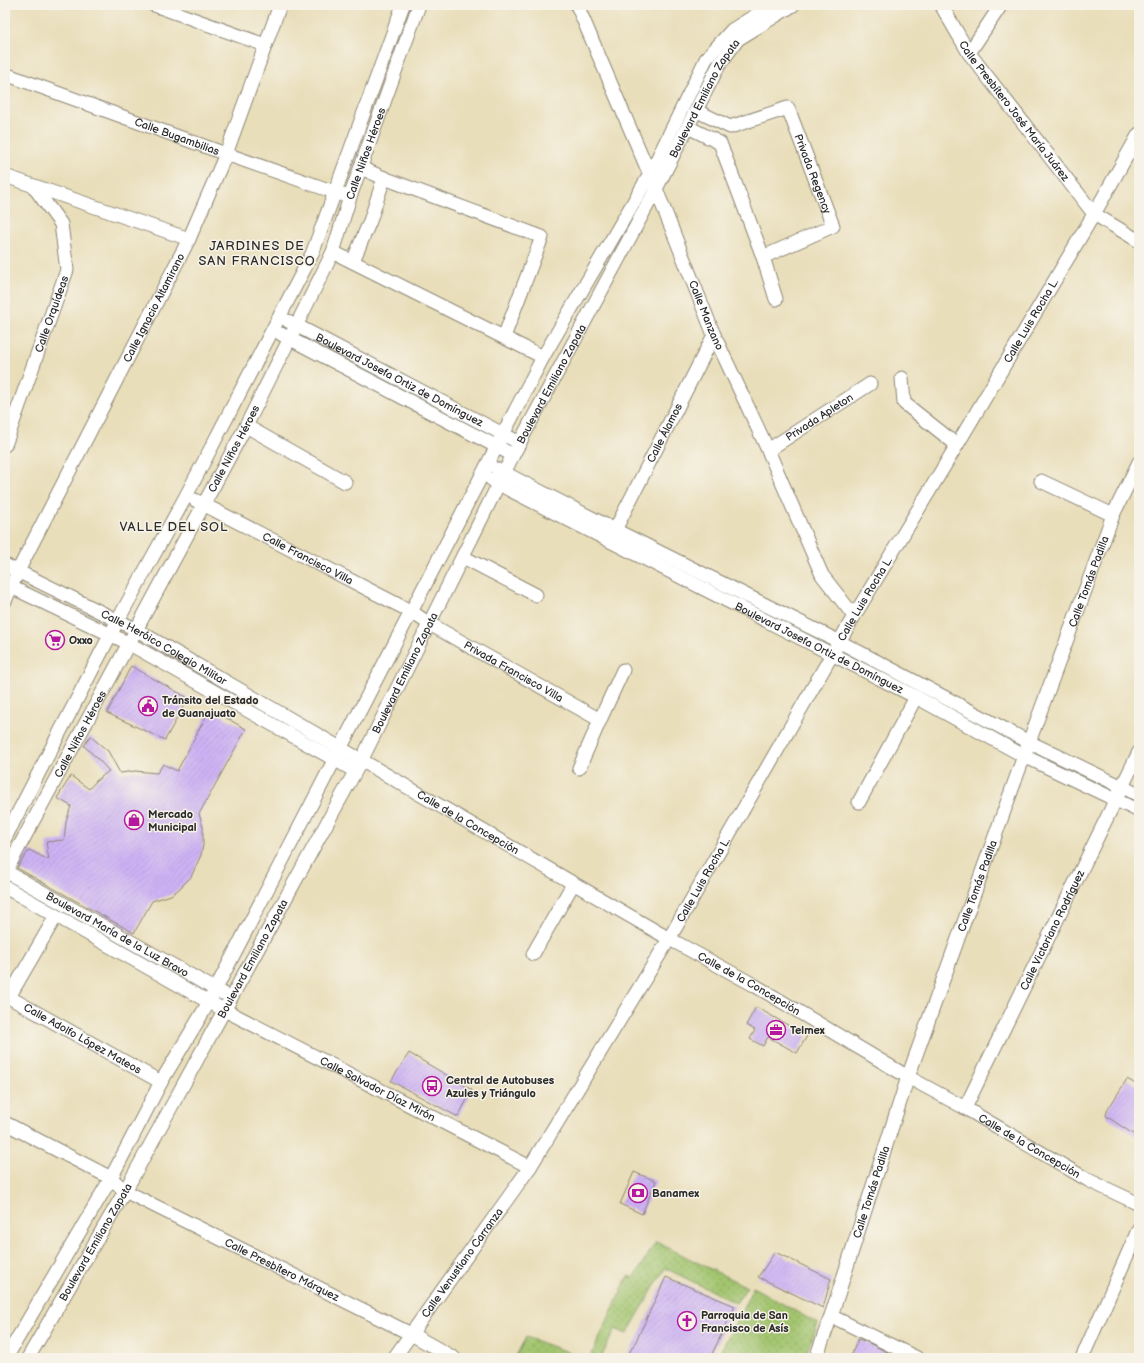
<svg xmlns="http://www.w3.org/2000/svg" width="1144" height="1363" viewBox="0 0 1144 1363" font-family="'Balsamiq Sans',sans-serif">
  <style>
    .green { fill: url(#green-dots); stroke: #67784d }
    .building { fill: url(#building-hatch) }
    .lines { fill: none; stroke-linecap: round; stroke-linejoin: round }
    .minor-casing { stroke: #8a8472; stroke-width: 15 }
    .minor { stroke: #fff; stroke-width: 13 }
    .labels { text-anchor: middle; dominant-baseline: central; stroke-width: 3; stroke-linejoin: round; paint-order: stroke }
    .street-label { font-size: 11px; fill: #2b2b2b; stroke: #f7f3e8 }
    .poi-label { font-size: 11px; font-weight: bold; fill: #2b2b2b; stroke: #f7f3e8; text-anchor: start }
    .quarter-label { font-size: 13px; letter-spacing: 1px; fill: #2b2b2b; stroke: #f7f3e8 }
  </style>
  <defs>
    <pattern id="green-dots" width="8" height="8" patternUnits="userSpaceOnUse"><rect width="8" height="8" fill="#a3c56f"/><path d="M2 2h.1M6 6h.1" fill="none" stroke="#8ca960" stroke-width="1.8" stroke-linecap="round"/></pattern>
    <pattern id="building-hatch" width="6" height="6" patternUnits="userSpaceOnUse"><rect width="6" height="6" fill="#cdb2f4"/><path d="M-1 1l2-2M0 6l6-6M5 7l2-2" fill="none" stroke="#b099d1"/></pattern>
  </defs>
  <rect width="100%" height="100%" fill="#f7f3e8"/>
  <filter id="ink" filterUnits="userSpaceOnUse"><feTurbulence type="fractalNoise" baseFrequency=".025" numOctaves="2"/><feDisplacementMap in="SourceGraphic" scale="8" xChannelSelector="R" yChannelSelector="G"/><feConvolveMatrix kernelMatrix="1 2 1 2 8 2 1 2 1" color-interpolation-filters="sRGB"/></filter>
  <filter id="wash" filterUnits="userSpaceOnUse"><feTurbulence type="fractalNoise" baseFrequency=".012" numOctaves="4" result="noise"/><feDisplacementMap in="SourceGraphic" scale="16" xChannelSelector="R" yChannelSelector="G"/><feGaussianBlur stdDeviation="0.9" result="paint"/><feColorMatrix in="noise" values="0 0 0 0 0 0 0 0 0 0 0 0 0 0 0 0 0 1.4 0 .05"/><feComposite in="paint" operator="in"/></filter>
  <g filter="url(#wash)">
    <rect width="100%" height="100%" fill="#e9deba"/>
    <path class="green" d="M656,1242l91,45 -11,16 -71,-35 -38,66 -12,-5 -14,29h-11l38,-82 6,2z
      M753,1287l65,37 -14,34h-87l24,-45z
      M526,1337l58,21h-69z"/>
    <g id="blocks">
      <path class="building" d="M131,666l57,32 -23,42 -58,-27z
        M210,709l36,20 -47,85 4,13v18l-2,10 -10,22 -12,12 -8,6 -19,6 -18,32 -117,-65 12,-18 20,10 -3,-18 18,-2 2,-18 5,-16 -14,-8 14,-22 18,13 7,-8 13,-10 -12,-13 -13,-12 6,-10 18,15 12,22 15,-2 22,2 6,-9 14,7z
        M756,1007l51,29 -10,17 -29,-16 -5,9 -13,-7 5,-9 -9,-5z
        M409,1053l63,37 -14,27 -67,-36z
        M1127,1079l12,7v52l-33,-22 1,-5z
        M634,1172l22,9 -14,33 -22,-10z
        M775,1252l56,27 -8,29 -65,-31z
        M666,1277l69,29 -25,52h-84l10,-17z
        M858,1339l9,3 32,16h-49z"/>
    </g>
  </g>
  <g filter="url(#ink)">
    <use href="#blocks" fill-opacity="0" stroke="#8a8472" stroke-width="1"/>
    <g class="lines">
      <defs>
        <g id="minor">
          <path d="M154,5l111,40"/>
          <path id="s1" d="M577,5l79,184 58,146 54,115 54,125 32,41"/>
          <path id="s2" d="M941,5l28,48 125,161 45,27"/>
          <path d="M969,53l32,-48"/>
          <path id="s3" d="M5,74l221,80 117,41"/>
          <path id="s4" d="M697,111l33,16 58,-19 45,118 -70,31"/>
          <path d="M688,127l32,16 43,114 13,42"/>
          <path d="M361,168l23,10 158,59 -38,100"/>
          <path d="M5,176l184,63"/>
          <path d="M333,252l210,105"/>
          <path d="M353,261l17,-40 14,-43"/>
          <path id="s5" d="M288,321l232,122"/>
          <path d="M281,334l232,121"/>
          <path d="M902,378l2,25 53,42"/>
          <path d="M246,426l99,56"/>
          <path id="s6" d="M5,445l62,-175 -6,-46 -27,-37"/>
          <path id="s7" d="M768,450l102,-66"/>
          <path d="M497,469l118,61 225,112 189,100 110,53"/>
          <path id="s8" d="M491,479l21,12 404,206 108,59 115,55"/>
          <path d="M1041,481l72,34"/>
          <path id="s9" d="M195,500l217,112 16,11 172,97"/>
          <path id="s10" d="M615,530l99,-195"/>
          <path d="M463,557l73,38"/>
          <path id="s11" d="M5,565l130,64 531,308 88,48 154,92 57,31 123,72 51,24"/>
          <path d="M5,584l123,59 227,128"/>
          <path id="s12" d="M5,601l13,-30 171,-332 37,-85 54,-149"/>
          <path d="M579,768l21,-48 23,-50"/>
          <path d="M859,802l57,-105"/>
          <path d="M5,838l113,-218 68,-124 126,-242 23,-62 68,-187"/>
          <path id="s13" d="M5,871l217,122"/>
          <path id="s14" d="M5,873l241,-447 87,-174 17,-55 69,-192"/>
          <path id="s15" d="M5,887l204,115 321,165"/>
          <path d="M533,954l40,-70"/>
          <path id="s16" d="M5,995l156,87"/>
          <path d="M9,997l47,-81"/>
          <path id="s17" d="M965,1108l174,-356"/>
          <path id="s18" d="M5,1123l106,55 14,13 286,143 43,24"/>
          <path d="M831,1316l86,42"/>
          <path d="M6,1358l105,-180 50,-96 48,-80 334,-645 107,-183 56,-115 26,-29 40,-25"/>
          <path id="s19" d="M28,1358l97,-167 236,-430 152,-306 143,-266 63,-124 19,-26 55,-34"/>
          <path id="s20" d="M394,1358l136,-191 139,-228 185,-323 103,-171 137,-231 45,-80"/>
          <path id="s21" d="M816,1358l15,-42 77,-239 121,-335 84,-227 26,-53"/>
          <path d="M1082,1358l57,-130"/>
        </g>
      </defs>
      <use href="#minor" class="minor-casing"/>
      <use href="#minor" class="minor"/>
    </g>
  </g>
  <defs>
    <symbol id="supermarket-ring" viewBox="-11 -11 22 22"><circle r="9.5" fill="#f7f3e8" stroke="#b5179e" stroke-width="1.5"/><path d="M-6-5.5h2.5l.6 2H6L4.5 2H-2.5L-4.4-4H-6ZM-1.5 3.2a1.3 1.3 0 1 0 .1 0ZM3 3.2a1.3 1.3 0 1 0 .1 0Z" fill="#b5179e"/></symbol>
    <symbol id="civic-ring" viewBox="-11 -11 22 22"><circle r="9.5" fill="#f7f3e8" stroke="#b5179e" stroke-width="1.5"/><path d="M-.6-6.5H3V-4.5H.6V-3L4-1V1h2V6H-6V1h2V-1L-.6-3ZM-1.2 2.5V6h2.4V2.5Z" fill="#b5179e"/></symbol>
    <symbol id="shop-ring" viewBox="-11 -11 22 22"><circle r="9.5" fill="#f7f3e8" stroke="#b5179e" stroke-width="1.5"/><path d="M-5-2.5h2.3a2.7 3.5 0 0 1 5.4 0H5L5.5 6h-11ZM-1.5-2.5h3a1.5 2.3 0 0 0-3 0Z" fill="#b5179e"/></symbol>
    <symbol id="office-ring" viewBox="-11 -11 22 22"><circle r="9.5" fill="#f7f3e8" stroke="#b5179e" stroke-width="1.5"/><path d="M-6-3h4V-5.5h4V-3h4V5H-6ZM-1-4.5V-3h2v-1.5ZM-6 0V1H6V0Z" fill="#b5179e"/></symbol>
    <symbol id="bus-ring" viewBox="-11 -11 22 22"><circle r="9.5" fill="#f7f3e8" stroke="#b5179e" stroke-width="1.5"/><path d="M-5-6H5V4H4V6H2V4H-2V6H-4V4H-5ZM-3.5-4V0h7V-4ZM-3.5 1.2v1.5H-2V1.2ZM2 1.2v1.5H3.5V1.2Z" fill="#b5179e"/></symbol>
    <symbol id="bank-ring" viewBox="-11 -11 22 22"><circle r="9.5" fill="#f7f3e8" stroke="#b5179e" stroke-width="1.5"/><path d="M-6-4H6V4H-6ZM0-2.3a2.3 2.3 0 1 0 0 4.6a2.3 2.3 0 1 0 0-4.6Z" fill="#b5179e"/></symbol>
    <symbol id="church-ring" viewBox="-11 -11 22 22"><circle r="9.5" fill="#f7f3e8" stroke="#b5179e" stroke-width="1.5"/><path d="M-1.2-6h2.4v3.5h3.3v2.4h-3.3V6h-2.4V-.1h-3.3v-2.4h3.3Z" fill="#b5179e"/></symbol>
  </defs>
  <g fill-rule="evenodd">
    <use href="#supermarket-ring" x="44" y="629" width="22" height="22"/>
    <use href="#civic-ring" x="137" y="695" width="22" height="22"/>
    <use href="#shop-ring" x="123" y="809" width="22" height="22"/>
    <use href="#office-ring" x="765" y="1019" width="22" height="22"/>
    <use href="#bus-ring" x="421" y="1075" width="22" height="22"/>
    <use href="#bank-ring" x="627" y="1182" width="22" height="22"/>
    <use href="#church-ring" x="676" y="1310" width="22" height="22"/>
  </g>
  <g class="labels">
    <g class="street-label">
      <text stroke="none"><textPath href="#s19" startOffset="1430">Boulevard Emiliano Zapata</textPath></text>
      <text stroke="none"><textPath href="#s2" startOffset="129">Calle Presbítero José María Juárez</textPath></text>
      <text stroke="none"><textPath href="#s3" startOffset="183">Calle Bugambilias</textPath></text>
      <text stroke="none"><textPath href="#s14" startOffset="806">Calle Niños Héroes</textPath></text>
      <text stroke="none"><textPath href="#s4" startOffset="168">Privada Regency</textPath></text>
      <text stroke="none"><textPath href="#s12" startOffset="329">Calle Ignacio Altamirano</textPath></text>
      <text stroke="none"><textPath href="#s6" startOffset="139">Calle Orquídeas</textPath></text>
      <text stroke="none"><textPath href="#s1" startOffset="336">Calle Manzano</textPath></text>
      <text stroke="none"><textPath href="#s20" startOffset="1218">Calle Luis Rocha L.</textPath></text>
      <text stroke="none"><textPath href="#s5" startOffset="126">Boulevard Josefa Ortiz de Domínguez</textPath></text>
      <text stroke="none"><textPath href="#s19" startOffset="1106">Boulevard Emiliano Zapata</textPath></text>
      <text stroke="none"><textPath href="#s7" startOffset="61">Privada Apleton</textPath></text>
      <text stroke="none"><textPath href="#s10" startOffset="109">Calle Álamos</textPath></text>
      <text stroke="none"><textPath href="#s14" startOffset="482">Calle Niños Héroes</textPath></text>
      <text stroke="none"><textPath href="#s9" startOffset="127">Calle Francisco Villa</textPath></text>
      <text stroke="none"><textPath href="#s21" startOffset="823">Calle Tomás Padilla</textPath></text>
      <text stroke="none"><textPath href="#s20" startOffset="894">Calle Luis Rocha L.</textPath></text>
      <text stroke="none"><textPath href="#s11" startOffset="179">Calle Heróico Colegio Militar</textPath></text>
      <text stroke="none"><textPath href="#s8" startOffset="369">Boulevard Josefa Ortiz de Domínguez</textPath></text>
      <text stroke="none"><textPath href="#s9" startOffset="362">Privada Francisco Villa</textPath></text>
      <text stroke="none"><textPath href="#s19" startOffset="782">Boulevard Emiliano Zapata</textPath></text>
      <text stroke="none"><textPath href="#s14" startOffset="158">Calle Niños Héroes</textPath></text>
      <text stroke="none"><textPath href="#s11" startOffset="530">Calle de la Concepción</textPath></text>
      <text stroke="none"><textPath href="#s20" startOffset="570">Calle Luis Rocha L.</textPath></text>
      <text stroke="none"><textPath href="#s21" startOffset="499">Calle Tomás Padilla</textPath></text>
      <text stroke="none"><textPath href="#s17" startOffset="198">Calle Victoriano Rodríguez</textPath></text>
      <text stroke="none"><textPath href="#s13" startOffset="129">Boulevard María de la Luz Bravo</textPath></text>
      <text stroke="none"><textPath href="#s19" startOffset="458">Boulevard Emiliano Zapata</textPath></text>
      <text stroke="none"><textPath href="#s11" startOffset="854">Calle de la Concepción</textPath></text>
      <text stroke="none"><textPath href="#s16" startOffset="89">Calle Adolfo López Mateos</textPath></text>
      <text stroke="none"><textPath href="#s15" startOffset="424">Calle Salvador Díaz Mirón</textPath></text>
      <text stroke="none"><textPath href="#s11" startOffset="1178">Calle de la Concepción</textPath></text>
      <text stroke="none"><textPath href="#s21" startOffset="175">Calle Tomás Padilla</textPath></text>
      <text stroke="none"><textPath href="#s19" startOffset="134">Boulevard Emiliano Zapata</textPath></text>
      <text stroke="none"><textPath href="#s20" startOffset="117">Calle Venustiano Carranza</textPath></text>
      <text stroke="none"><textPath href="#s18" startOffset="314">Calle Presbítero Márquez</textPath></text>
    </g>
    <g class="poi-label">
      <text x="69" y="640">Oxxo</text>
      <text x="162" y="700">Tránsito del Estado<tspan x="162" dy="13">de Guanajuato</tspan></text>
      <text x="148" y="814">Mercado<tspan x="148" dy="13">Municipal</tspan></text>
      <text x="790" y="1030">Telmex</text>
      <text x="446" y="1080">Central de Autobuses<tspan x="446" dy="13">Azules y Triángulo</tspan></text>
      <text x="652" y="1193">Banamex</text>
      <text x="701" y="1315">Parroquia de San<tspan x="701" dy="13">Francisco de Asís</tspan></text>
    </g>
    <g class="quarter-label">
      <text x="257" y="246">JARDINES DE<tspan x="257" dy="15">SAN FRANCISCO</tspan></text>
      <text x="174" y="527">VALLE DEL SOL</text>
    </g>
  </g>
  <rect width="1144" height="1363" fill="none" stroke="#f7f3e8" stroke-width="20"/>
</svg>
